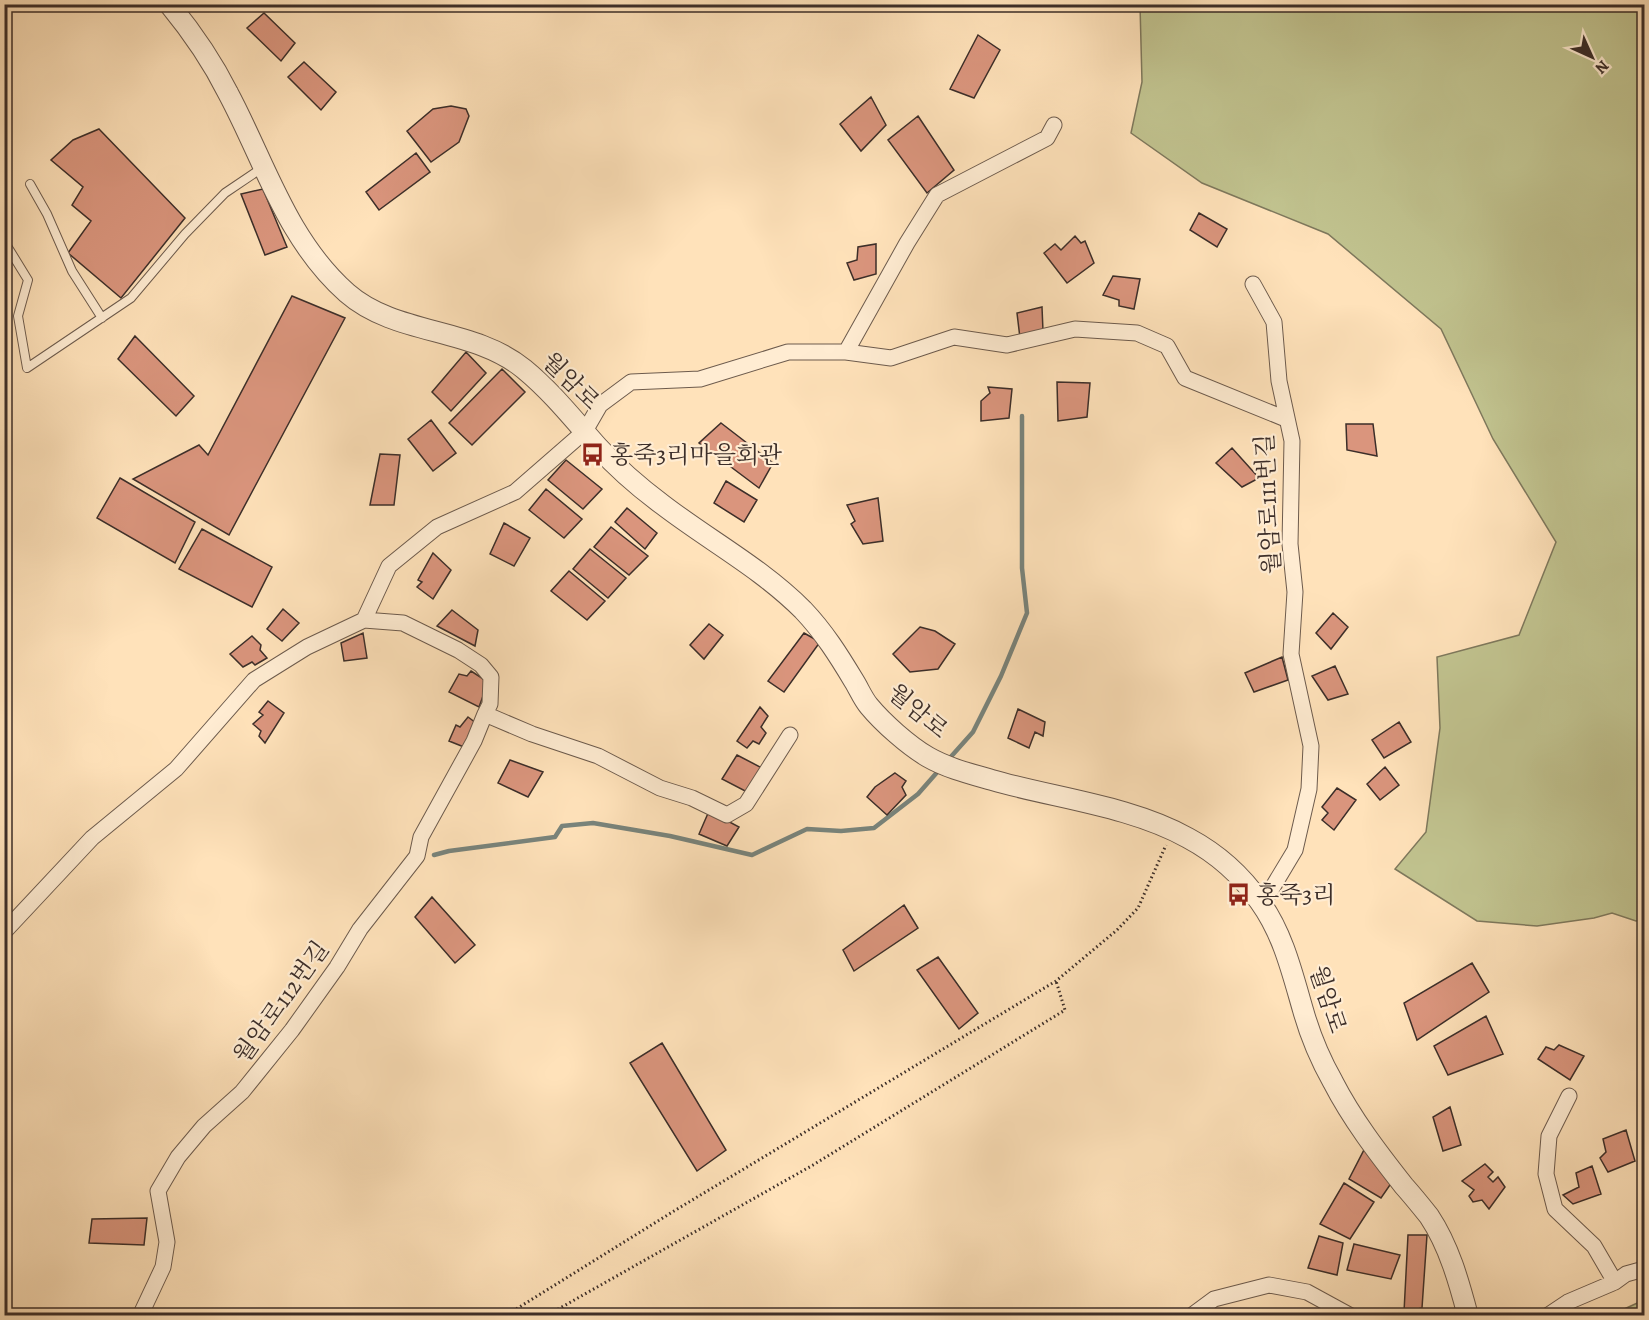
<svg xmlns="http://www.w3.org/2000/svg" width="1649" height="1320" viewBox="0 0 1649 1320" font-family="Alegreya,'Noto Serif KR',serif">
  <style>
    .green { fill: #c1c38f; stroke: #7e785c; stroke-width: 1.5 }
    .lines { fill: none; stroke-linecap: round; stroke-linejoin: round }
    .stream { stroke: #79847c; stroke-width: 4.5 }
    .building { fill: #da957d; stroke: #3c2e29; stroke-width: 1.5 }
    .service-casing { stroke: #6d5b4d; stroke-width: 10 }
    .minor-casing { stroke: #6d5b4d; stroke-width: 17 }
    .tertiary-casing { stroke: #6d5b4d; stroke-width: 22 }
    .path { stroke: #3c2e29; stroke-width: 3; stroke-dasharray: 1.5 3; stroke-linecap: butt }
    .service { stroke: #ffecd2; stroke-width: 8 }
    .minor { stroke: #ffecd2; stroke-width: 15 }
    .tertiary { stroke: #ffecd2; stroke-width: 20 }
    .labels { text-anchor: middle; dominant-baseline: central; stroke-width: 4.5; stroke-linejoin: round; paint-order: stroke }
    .street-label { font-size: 24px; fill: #3c2e29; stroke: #ffecd2 }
    .poi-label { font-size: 24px; fill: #3c2e29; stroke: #ffecd2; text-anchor: start }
  </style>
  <rect width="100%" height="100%" fill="#ffe2ba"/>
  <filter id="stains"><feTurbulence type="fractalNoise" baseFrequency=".00333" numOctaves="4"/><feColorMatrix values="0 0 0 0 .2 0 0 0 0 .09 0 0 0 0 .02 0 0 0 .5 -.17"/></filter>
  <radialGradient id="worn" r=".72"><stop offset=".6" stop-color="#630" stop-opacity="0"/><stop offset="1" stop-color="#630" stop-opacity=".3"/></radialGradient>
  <path class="green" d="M1140,5h504v915l-8,1 -24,-8 -18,5 -57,8 -60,-5 -82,-52 31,-37 14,-104 -3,-71 82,-22 37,-93 -63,-103 -52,-110 -113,-95 -126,-51 -71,-50 11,-51z
    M1644,1300v15h-33z"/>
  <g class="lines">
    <path class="stream" d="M948,760l25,-28 28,-56 26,-63 -5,-45v-152
      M434,855l15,-4 106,-14 7,-11 31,-3 77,13 82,19 55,-26 34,2 33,-3 44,-34 22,-25"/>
  </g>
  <path class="building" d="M264,13l31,30 -14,18 -34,-33z
    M978,35l22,15 -26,48 -24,-9z
    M304,62l32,30 -15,18 -33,-33z
    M871,97l15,28 -25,26 -21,-27z
    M451,106l15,3 3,7 -10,26 -28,20 -24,-31 26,-22z
    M918,116l36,54 -27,23 -39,-53z
    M99,129l86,89 -64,80 -53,-45 23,-32 -19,-16 11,-18 -32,-27 22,-20z
    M416,153l14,19 -51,38 -13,-18z
    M263,189l24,58 -22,8 -24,-61z
    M1199,213l28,16 -10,18 -27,-17z
    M1075,236l6,7 4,-2 9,22 -27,20 -23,-30 11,-9 6,6z
    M876,244v30l-22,6 -7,-17 10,-3 1,-13z
    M1113,276l27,3 -6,30 -15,-3v-6l-16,-5z
    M292,296l53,22 -116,217 -96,-56 66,-34 9,10z
    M1042,307l1,24 -23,7 -3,-25z
    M135,336l59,60 -18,20 -58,-57z
    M466,352l20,21 -35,38 -19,-19z
    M502,369l23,23 -53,53 -23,-22z
    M1057,382l33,1 -3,34 -29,4z
    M988,387l24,2 -3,29 -28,3v-20l9,-8z
    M431,420l25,33 -23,18 -25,-32z
    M721,423l52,40 -14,25 -60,-45z
    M1346,424h27l4,32 -30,-6z
    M1232,448l27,30 -17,9 -26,-24z
    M380,454l20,1 -6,50h-24z
    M566,460l36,29 -19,20 -35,-29z
    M120,478l75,44 -20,41 -78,-45z
    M726,481l31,19 -13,22 -30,-19z
    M546,489l36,30 -18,19 -35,-28z
    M878,498l5,43 -20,3 -12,-20 4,-3 -8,-16z
    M627,508l30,25 -12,16 -30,-27z
    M504,523l26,15 -16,28 -24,-12z
    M611,527l37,29 -19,19 -35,-28z
    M202,529l70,38 -20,40 -73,-38z
    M590,549l36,29 -18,20 -35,-29z
    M433,553l18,17 -18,29 -16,-12 5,-5 -4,-2z
    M569,571l36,30 -18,19 -36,-29z
    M283,609l16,14 -17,18 -15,-12z
    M452,610l26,20 -3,16 -38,-20z
    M1333,613l15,14 -17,22 -15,-16z
    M709,624l14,11 -19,24 -14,-14z
    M920,627l15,4 20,13 -17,25 -28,3 -17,-18z
    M363,633l4,25 -23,3 -3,-18z
    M804,633l16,9 -36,50 -16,-11z
    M252,636l9,9 -1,5 7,8 -12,7 -3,-3 -9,5 -13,-13z
    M1282,657l6,23 -34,12 -9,-19z
    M1335,666l13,28 -20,6 -16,-24z
    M471,671l17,11 -9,25 -30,-15 10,-18 8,2z
    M268,701l16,12 -19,30 -6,-7 2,-5 -8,-7 10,-9 -4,-3z
    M760,707l8,9 -7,11 5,6 -7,11 -6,-3 -6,7 -10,-7z
    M1018,709l27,13 -2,14 -8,-4 -6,16 -21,-10z
    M468,717l8,6 -12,24 -15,-6 7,-16 4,2z
    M1399,722l12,20 -27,16 -12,-18z
    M737,755l25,13 -13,25 -27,-14z
    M510,760l33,12 -15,25 -30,-14z
    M1385,767l14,18 -19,15 -13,-16z
    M895,773l11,8 -4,6 4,8 -19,20 -20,-18 8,-10z
    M1337,788l19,12 -22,30 -12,-10 6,-7 -6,-6z
    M709,811l30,16 -12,19 -28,-12z
    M432,897l43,48 -20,18 -40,-46z
    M904,905l14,23 -64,43 -11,-21z
    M938,957l40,56 -19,16 -42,-59z
    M1472,963l17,29 -72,48 -13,-37z
    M1486,1016l17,38 -55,21 -14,-29z
    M662,1043l64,107 -29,21 -67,-108z
    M1559,1045l25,11 -14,24 -32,-21 8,-12 8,3z
    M1450,1107l11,38 -18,6 -10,-34z
    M1626,1130l9,31 -27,11 -8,-14 6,-6 -3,-13z
    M1365,1148l27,34 -11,16 -32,-19z
    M1485,1164l8,8 -5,5 5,5 5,-5 7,10 -16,22 -7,-9 -9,2 -4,-6 5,-6 -12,-9z
    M1592,1166l9,28 -28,10 -10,-9 16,-8 -3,-14z
    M1344,1183l30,19 -24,37 -30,-15z
    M147,1218l-3,27 -55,-2 3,-24z
    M1408,1235h19l-5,73 -18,4z
    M1319,1236l24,7 -6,32 -29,-7z
    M1354,1244l46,11 -9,24 -44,-9z"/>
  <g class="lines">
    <defs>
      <path id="service" d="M30,184l17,30 25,57 30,47
        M4,241l24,39 -10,36 9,52 104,-70 54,-64 40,-41 37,-25"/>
      <path id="minor" d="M1253,284l21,38 5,59 13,60 -2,103 5,48 -4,62 20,92 -2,43 -14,61 -33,55
        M846,352l61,-109 30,-48 110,-57 7,-13
        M485,714l47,20 66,22 62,32 32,10 35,17 19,-11 44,-69
        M4,932l88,-94 84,-69 78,-89 53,-33 57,-27 25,-54 48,-39 78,-35 70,-61 15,-26 31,-23 69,-3 88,-27h58l45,6 63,-21 53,8 68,-16 62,4 30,13 18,32 101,41
        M1569,1096l-20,40 -3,38 9,35 39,37 21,36
        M140,1316l23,-49 4,-25 -9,-51 20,-34 26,-31 38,-34 50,-62 45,-63 23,-38 57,-73 4,-19 53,-96 11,-27 5,-10 1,-27 -10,-12 -23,-15 -55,-27 -39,-3
        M1191,1316l23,-17 55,-14 38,7 44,24
        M1547,1316l21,-14 47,-20 11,-8 18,-5"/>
      <path id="tertiary" d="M169,4c23,28 43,57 59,89 37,69 58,146 119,200 49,43 126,34 177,76 28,23 50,51 74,78 19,21 42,41 65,58 47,36 98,63 140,105 21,22 36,46 51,71 5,8 9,18 15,25 14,17 40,40 59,51 19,11 43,17 64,23 62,18 139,26 196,58 28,15 54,38 72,64 23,32 32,70 43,108 7,25 17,49 30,72 19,37 45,71 71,104 9,10 17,20 25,30 20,30 30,66 39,100"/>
    </defs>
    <use href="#service" class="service-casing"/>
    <use href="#minor" class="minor-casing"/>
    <use href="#tertiary" class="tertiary-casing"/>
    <path class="path" d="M505,1316l169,-105 382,-230 61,-51 21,-22 28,-63
      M546,1316l267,-151 252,-155 -9,-29"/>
    <use href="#service" class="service"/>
    <use href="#minor" class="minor"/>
    <use href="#tertiary" class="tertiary"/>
  </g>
  <defs>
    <symbol id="bus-bare" viewBox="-9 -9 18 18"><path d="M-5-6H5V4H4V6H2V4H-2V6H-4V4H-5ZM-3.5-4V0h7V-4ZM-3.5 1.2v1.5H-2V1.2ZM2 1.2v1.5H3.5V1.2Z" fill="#8f2418" stroke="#ffecd2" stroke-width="2.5" paint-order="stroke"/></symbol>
  </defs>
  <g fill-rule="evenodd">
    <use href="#bus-bare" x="576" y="438" width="33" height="33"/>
    <use href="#bus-bare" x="1222" y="878" width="33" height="33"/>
  </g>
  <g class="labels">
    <g class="street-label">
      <text transform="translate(571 381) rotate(45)">월암로</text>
      <text transform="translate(1268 504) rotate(-93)">월암로111번길</text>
      <text transform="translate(918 711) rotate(40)">월암로</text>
      <text transform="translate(1328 999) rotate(72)">월암로</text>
      <text transform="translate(281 1002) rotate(-54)">월암로112번길</text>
    </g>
    <g class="poi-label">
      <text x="610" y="455">홍죽3리마을회관</text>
      <text x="1256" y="895">홍죽3리</text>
    </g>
  </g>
  <rect width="1649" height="1320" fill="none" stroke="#ffe2ba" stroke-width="24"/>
  <rect x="6" y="6" width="1637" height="1308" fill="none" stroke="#3c2e29" stroke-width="3"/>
  <rect x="12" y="12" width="1625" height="1296" fill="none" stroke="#3c2e29" stroke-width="1.5"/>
  <g transform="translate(1592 57) rotate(135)" stroke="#ffecd2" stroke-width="4.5" paint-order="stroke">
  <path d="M0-4.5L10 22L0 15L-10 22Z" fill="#3c2e29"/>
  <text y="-9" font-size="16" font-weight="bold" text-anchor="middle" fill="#3c2e29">N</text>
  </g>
  <rect width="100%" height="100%" filter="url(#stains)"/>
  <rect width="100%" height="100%" fill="url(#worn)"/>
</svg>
